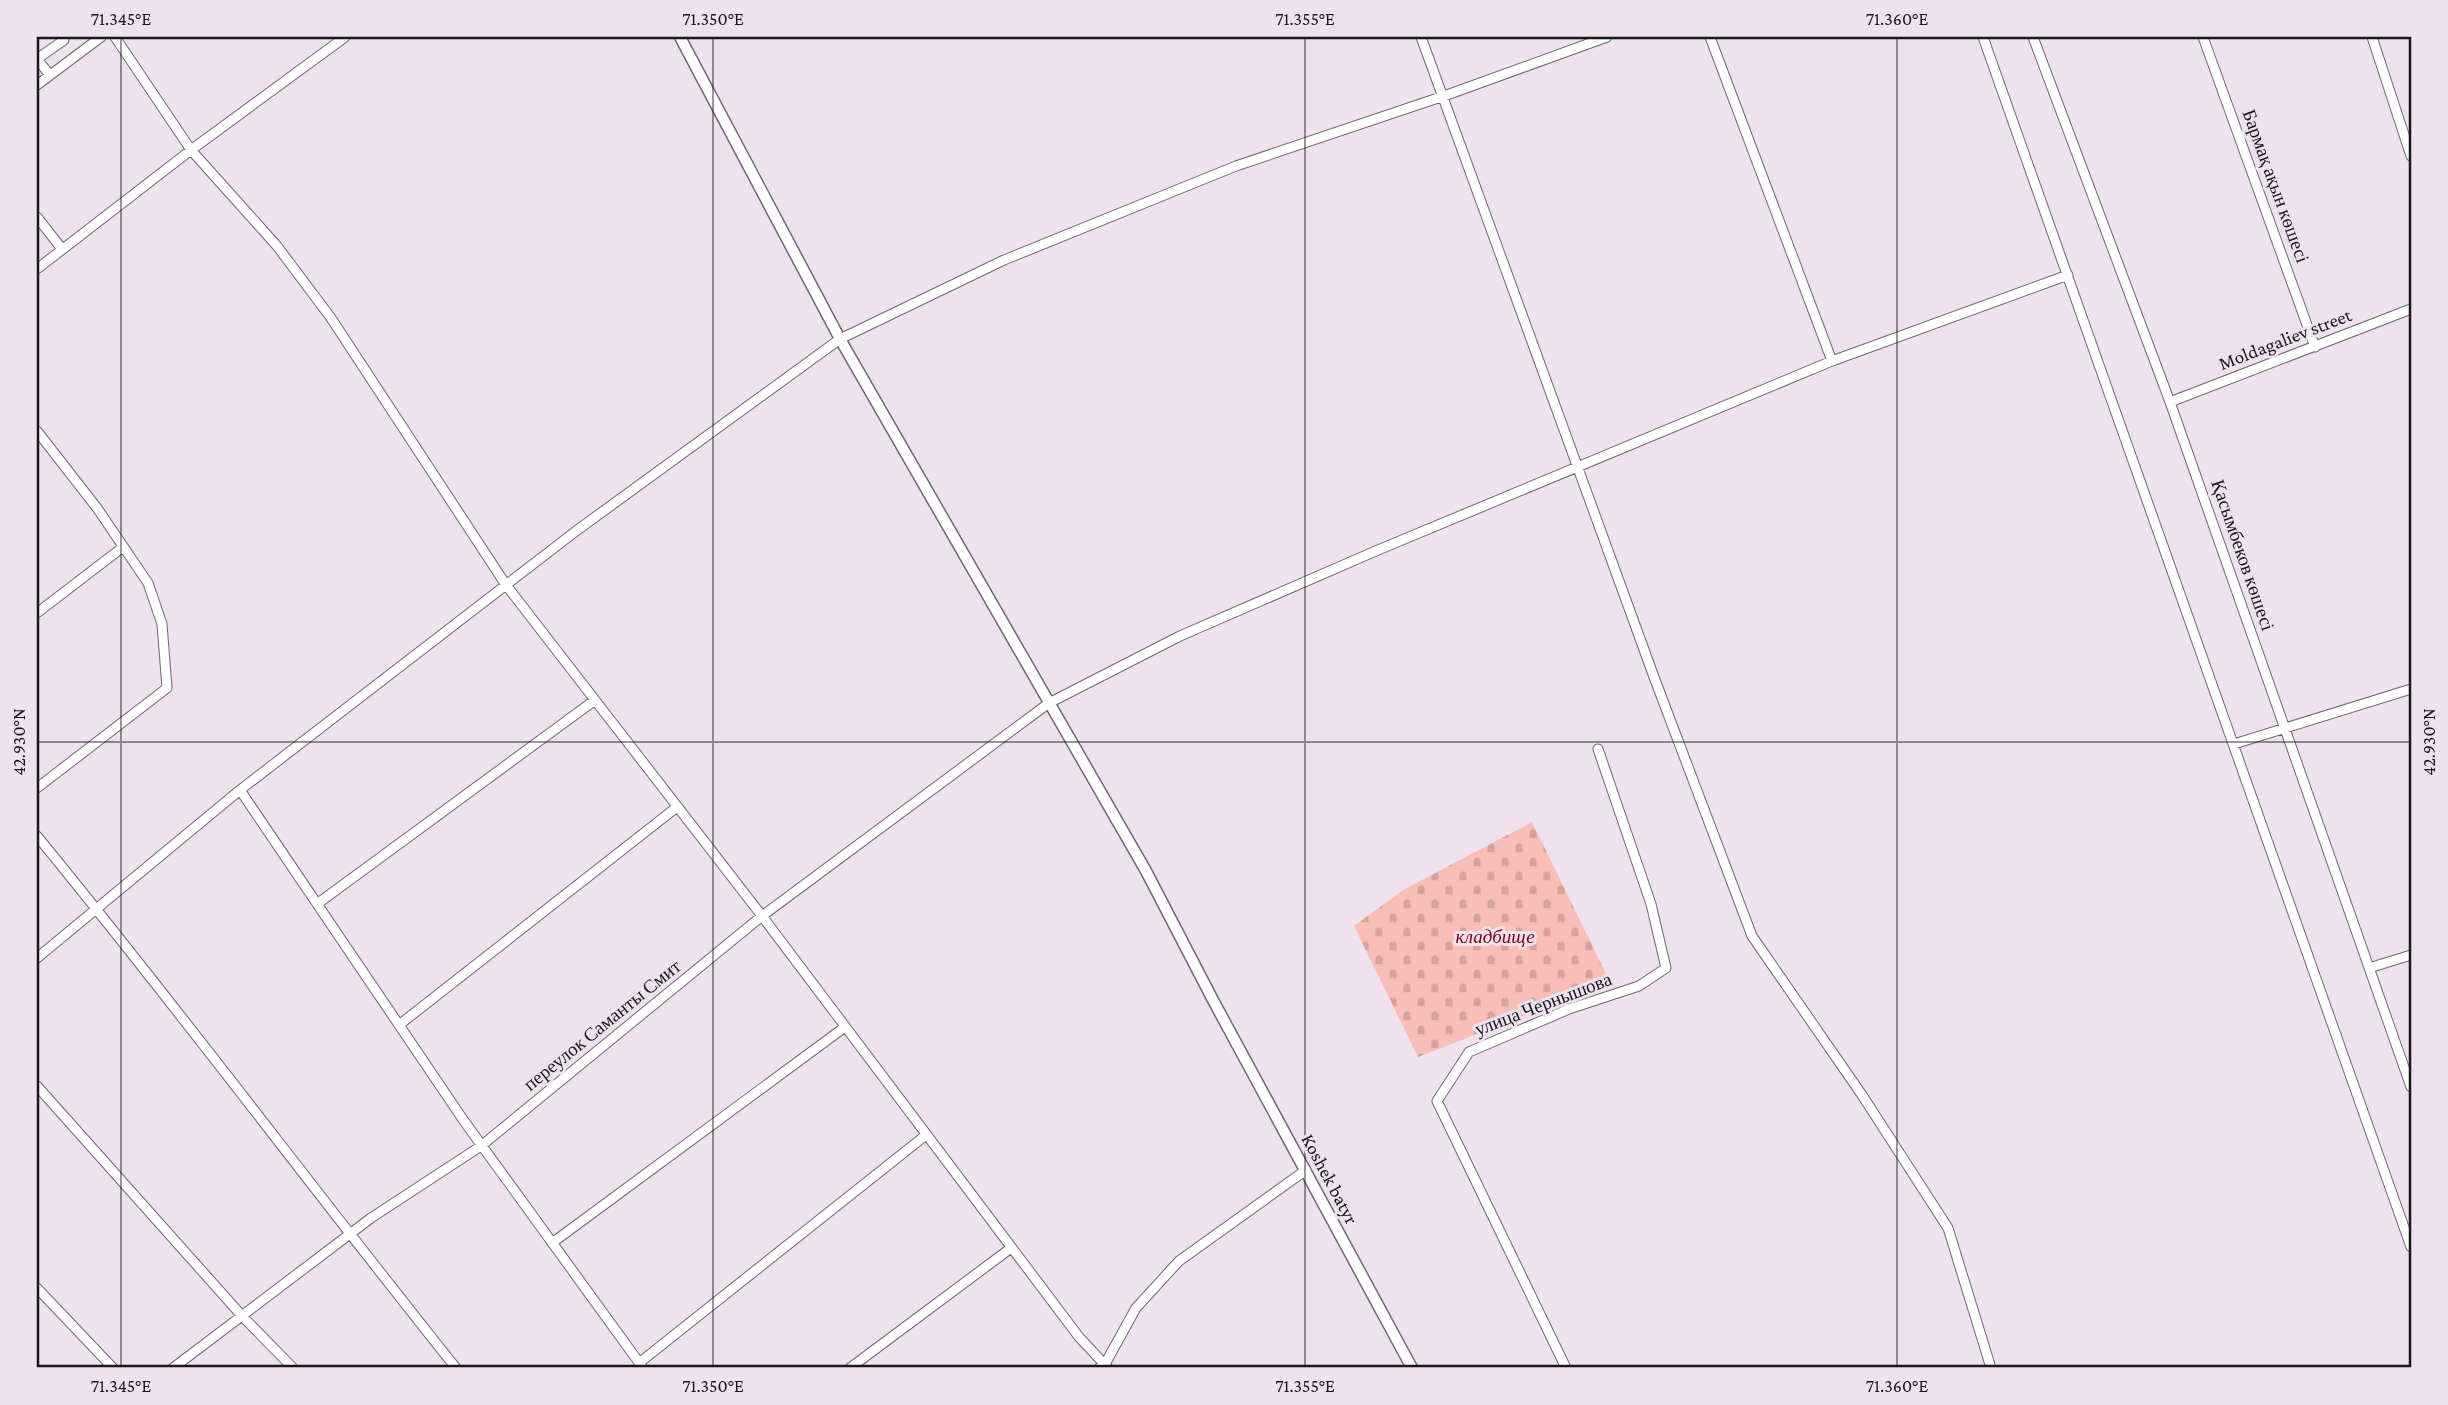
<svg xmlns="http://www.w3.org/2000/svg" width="2448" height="1405" viewBox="0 0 2448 1405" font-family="'Crimson Pro',serif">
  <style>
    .cemetery { fill: url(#cemetery-stones) }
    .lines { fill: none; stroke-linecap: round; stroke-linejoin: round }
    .minor-casing { stroke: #716771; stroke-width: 11 }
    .tertiary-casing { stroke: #716771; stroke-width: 13 }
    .minor { stroke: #fff; stroke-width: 9 }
    .tertiary { stroke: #fff; stroke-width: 10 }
    .ticks { fill: none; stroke: #1a161a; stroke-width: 2; stroke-opacity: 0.45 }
    .labels { text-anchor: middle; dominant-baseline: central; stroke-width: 6; stroke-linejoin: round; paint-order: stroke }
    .street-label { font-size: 19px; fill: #1a161a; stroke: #ede2ee }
    .park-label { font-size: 19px; font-style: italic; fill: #7e000b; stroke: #ede2ee }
    .neatline { fill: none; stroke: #1a161a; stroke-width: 2.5 }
    .ticks-label { font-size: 18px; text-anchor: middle; fill: #1a161a }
  </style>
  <defs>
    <pattern id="cemetery-stones" width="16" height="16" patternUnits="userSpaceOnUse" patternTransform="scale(1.75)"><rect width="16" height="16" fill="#f8beb7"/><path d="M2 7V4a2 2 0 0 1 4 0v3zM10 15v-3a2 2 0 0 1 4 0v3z" fill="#d4a39d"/></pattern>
  </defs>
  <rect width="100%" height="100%" fill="#ede2ee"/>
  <path class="cemetery" d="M1532,822l78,160 -192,75 -64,-131 49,-36z"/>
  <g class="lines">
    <defs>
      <path id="minor" d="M115,37l76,113 86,96 54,72 175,267 256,331 317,421 29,31
        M1421,37l233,640 98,259 110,159 86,133 43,140
        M1710,37l122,324
        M1983,37l428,1210
        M2033,37l137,365 241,685
        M2203,37l112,310
        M2372,37l39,119
        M37,59l27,-19v-3
        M37,59l13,16
        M37,85l64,-48
        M37,217l25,32
        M37,269l154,-119 154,-113
        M2170,402l241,-93
        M37,431l60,77 51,75 14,41 5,64 -130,100
        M37,613l86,-66
        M2234,744l177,-55
        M240,790l224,331 179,247
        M37,836c143,174 278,356 419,532
        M317,904l278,-204
        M37,958l203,-168 336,-259 264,-192 164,-79 232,-94 208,-70 163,-59
        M2369,968l42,-13
        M399,1025l278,-218
        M37,1086l206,231 50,51
        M552,1243l293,-216
        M37,1288l76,80
        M639,1363l287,-228
        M173,1368l198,-150 110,-72 281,-230 287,-213 131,-67 198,-86 454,-189 236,-86
        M850,1368l161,-120
        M1099,1368l6,-4 31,-56 43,-47 127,-91
        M1566,1368l-129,-267 32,-49 100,-43 70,-23 27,-18 -15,-64 -53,-155"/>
      <path id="tertiary" d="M680,37l160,302 306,532 68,131 198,366"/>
    </defs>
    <use href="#minor" class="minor-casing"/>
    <use href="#tertiary" class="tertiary-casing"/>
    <use href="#minor" class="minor"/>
    <use href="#tertiary" class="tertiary"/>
  </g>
  <path class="ticks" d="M121,37v1331M713,37v1331M1305,37v1331M1897,37v1331M37,742h2374"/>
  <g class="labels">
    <g class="street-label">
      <text transform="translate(2276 186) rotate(70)">Бармақ ақын көшесі</text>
      <text transform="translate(2285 339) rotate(-21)">Moldagaliev street</text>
      <text transform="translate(2243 555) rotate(71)">Қасымбеков көшесі</text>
      <text transform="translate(1543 1004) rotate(-21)">улица Чернышова</text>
      <text transform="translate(602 1025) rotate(-39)">переулок Саманты Смит</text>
      <text transform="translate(1330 1179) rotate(62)">Koshek batyr</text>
    </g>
    <g class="park-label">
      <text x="1495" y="936">кладбище</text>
    </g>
  </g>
  <rect width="2448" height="1405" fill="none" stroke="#ede2ee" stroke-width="77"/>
  <rect x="38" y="38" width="2372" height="1328" class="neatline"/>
  <g class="ticks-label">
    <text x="121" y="25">71.345°E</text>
    <text x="713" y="25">71.350°E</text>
    <text x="1305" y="25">71.355°E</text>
    <text x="1897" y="25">71.360°E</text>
    <text transform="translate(19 742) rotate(-90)" y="6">42.930°N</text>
    <text transform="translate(2429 742) rotate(-90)" y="6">42.930°N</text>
    <text x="121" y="1392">71.345°E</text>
    <text x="713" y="1392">71.350°E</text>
    <text x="1305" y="1392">71.355°E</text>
    <text x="1897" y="1392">71.360°E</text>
  </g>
</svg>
